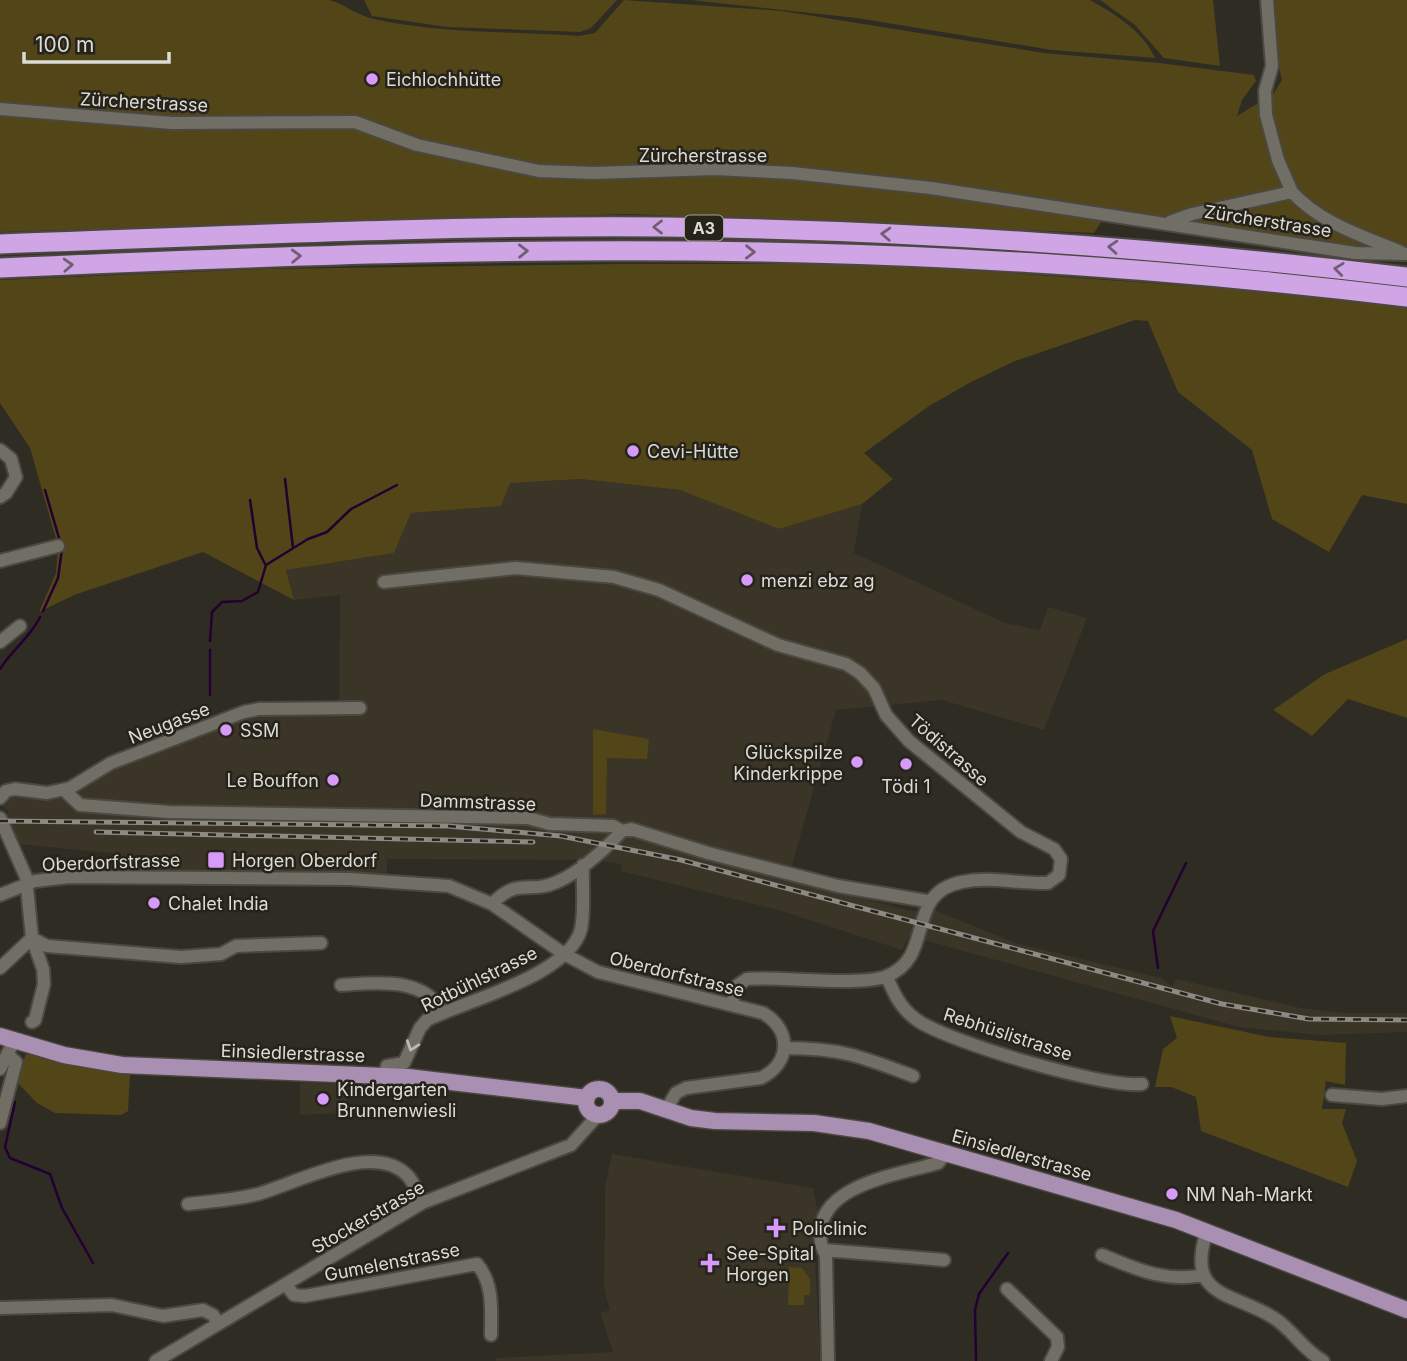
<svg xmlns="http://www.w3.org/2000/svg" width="1407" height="1361" viewBox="0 0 1407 1361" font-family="Inter,sans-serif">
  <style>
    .built { fill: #3a3527 }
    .green { fill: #524517 }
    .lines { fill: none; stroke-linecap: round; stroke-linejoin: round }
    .stream { stroke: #230031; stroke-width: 2.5 }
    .minor-casing { stroke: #4a4841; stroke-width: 16 }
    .major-casing { stroke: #4a4841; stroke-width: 19 }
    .highway-casing { stroke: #4a4841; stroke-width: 23 }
    .minor { stroke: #716e65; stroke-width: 12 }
    .major { stroke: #a98fb2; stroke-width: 16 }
    .highway { stroke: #cfa5e5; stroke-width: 19 }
    .rail-casing { stroke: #8d8a84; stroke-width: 5 }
    .rail { stroke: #25231a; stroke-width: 2.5; stroke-dasharray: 8; stroke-linecap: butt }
    .oneway { stroke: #715e75 }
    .oneway2 { stroke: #bdbab3 }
    .poi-dot { fill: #d89af8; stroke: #25231a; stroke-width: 2.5 }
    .labels { text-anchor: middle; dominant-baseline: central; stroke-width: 5; stroke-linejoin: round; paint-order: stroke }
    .shield { fill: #25231a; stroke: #a6a49d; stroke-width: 2 }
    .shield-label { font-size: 16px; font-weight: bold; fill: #dddbd5 }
    .poi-label { font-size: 18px; fill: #dddbd5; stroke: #25231a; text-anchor: start }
    .street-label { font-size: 18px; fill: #dddbd5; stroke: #25231a }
  </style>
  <rect width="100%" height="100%" fill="#2f2c24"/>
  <path class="built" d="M581,479l99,11 99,39 83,-25 -8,49 151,70 35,7 8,-23 39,11 -43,112 -102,-30 -106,10 -48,169 123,32 24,-1 80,33 146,35 11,8 5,-7 124,29 44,5h62v19l-87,3 -81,-8 -330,-91 -7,14 -120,-39 -161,-40v-7l-27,-4 -207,-1v18l-265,-6 -1,-17 -103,-10 -4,-9 -14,-1v-17h6l3,-5 -6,-6 7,-8 45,-1 7,-11 185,-81 92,-1 1,-109 -46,5 -8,-30 108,-17 17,-40 90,-7 8,-23z
    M300,1082l46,3v28l-46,2z
    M612,1154l201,34 5,25 -4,24 6,124h-324v-3l117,-6 -13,-39 10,-3 -6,-22 1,-55v-47z"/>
  <path class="green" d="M0,0h329c16,4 29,16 45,19 67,15 137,12 205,17l16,-3 29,-33 158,11 262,42 115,10 95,12 2,6 -14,19 -5,16 36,-22 9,-14 -8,-32 -3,-48h136v255l-204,-32h-89l-11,-4 -9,14 -465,-19 -629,18z
    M364,0h253l-26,28 -11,4 -133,-5 -75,-11z
    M691,0h399c25,14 53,31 65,58l-103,-8 -195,-32z
    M1100,0h113l7,66 -56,-8 -29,-33z
    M619,264h267l402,29 119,15v196l-45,-9 -33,57 -57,-33 -20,-69 -74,-58 -30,-71 -13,-1 -120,41 -44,21 -42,24 -65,47 29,26 -31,25 -83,25 -99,-39 -99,-11 -71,4 -9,23 -90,7 -17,40 -108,17 8,30 -91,-48 -129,43 -35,17 17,-39 2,-27 -28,-98 -30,-45v-123l264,-11z
    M1407,639v79l-59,-19 -36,37 -39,-26 52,-36z
    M593,729l56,10 -2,20 -40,-1 -1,56 -13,1z
    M1170,1016l99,21 77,6 -1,42 -19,-4 -4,28h24l-4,14 15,38 -9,26 -147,-56 -5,-34 -25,-10h-16l8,-38 14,-11z
    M26,1054l104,21 -2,36 -7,4 -66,-2 -18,-10 -22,-23z
    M789,1267l13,1 8,11v16h-6v10h-16z"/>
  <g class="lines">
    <path class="stream" d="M285,479l8,69
      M45,490l14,48
      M250,500l7,48 8,16
      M43,611l15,-33 4,-29
      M210,641l2,-29 10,-10 20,-1 16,-9 8,-27 42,-26 19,-7 24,-23 46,-24
      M210,650v45
      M0,669c12,-19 32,-34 40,-52
      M1158,968l-5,-37 33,-68
      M15,1102l-10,45 5,11 40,16 12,34 31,55
      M976,1360l-1,-50 4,-16 29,-41"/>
    <defs>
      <path id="minor" d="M0,109l172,14 183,-1 62,23 122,26 55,2 121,-4 77,4 139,15 424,65 52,1
        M1292,192c28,31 71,44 109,60
        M1170,222l22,-8 100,-22 -14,-32 -12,-45 -1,-24 7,-25 -5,-66
        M0,450l11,9 5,18 -10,16 -6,4
        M0,561l58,-15
        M384,582l132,-14 98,9 45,13 119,55 68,19 14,9 14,15 12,27 23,26 112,91 33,17 7,10 -2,16 -11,8c-29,1 -57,-7 -86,-1 -58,11 -26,74 -75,94 -26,11 -106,0 -140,3l-9,6 -7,20
        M0,642l20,-16
        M64,790l16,15 89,7 359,6 22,6 63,2 9,5 9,-2 77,24 130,33 89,15
        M0,798l6,-7 9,-2 32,4 23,-5 41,-25 133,-51 15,-3 101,-1
        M0,818l26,59 6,61 11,31 1,15 -9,36 -3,2
        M0,895l35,-14 34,-4 281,2 99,7 43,18 72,50 34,18 165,41c29,17 28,50 -2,65l-75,10 -10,5 -9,15
        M492,904c27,-28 36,-9 65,-22 23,-10 48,-33 65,-51
        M0,968l32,-30 15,8 134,11 40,-3 15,-8 85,-3
        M887,977c7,17 14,32 30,43 31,22 186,68 225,64
        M341,985c33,-2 85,-9 101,28
        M786,1048c55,0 77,9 127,28
        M0,1069l11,-22
        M385,1075l2,-9 17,-3 16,-35 7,-8c40,-20 142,-44 154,-91 4,-19 1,-44 2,-64
        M1332,1095l50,4 25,-3
        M0,1123l16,-61 -8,-7
        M188,1204c24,-3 47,-4 70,-10 39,-11 115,-53 149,-19 8,8 11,19 15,28
        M1207,1231c-23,68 27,61 67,87 19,12 29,32 49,43
        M825,1250l119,10
        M1102,1255c34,14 64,28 101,20
        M286,1285l8,10 11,1 172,-32c17,20 14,46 14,71
        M1007,1289l50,48 1,10 -7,14
        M0,1308l112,-3 51,11 40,-6 10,5 5,9
        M156,1361l266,-158 149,-58 27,-30
        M828,1361l-2,-104c-1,-6 -5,-10 -5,-15 -9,-57 77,-67 117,-79l8,-10"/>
      <path id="major" d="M0,1036l64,19 58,10 286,12 179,21
        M586 1102a13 13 0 1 1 26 0a13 13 0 1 1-26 0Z
        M613,1101h27l51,17 24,3 99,2 55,8 307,89 231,90"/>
      <path id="highway" d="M0,244c222,-8 444,-19 665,-17 249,3 496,21 742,50
        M0,268c269,-12 538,-22 807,-15 201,5 401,20 600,44"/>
    </defs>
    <use href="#minor" class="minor-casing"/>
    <use href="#major" class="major-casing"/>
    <use href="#highway" class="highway-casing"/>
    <use href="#minor" class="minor"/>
    <use href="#major" class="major"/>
    <use href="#highway" class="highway"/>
    <defs>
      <path id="rail" d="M0,821l448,5 113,10 120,24 541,144 87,15 98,1
        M96,832l437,10"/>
    </defs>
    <use href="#rail" class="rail-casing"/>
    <use href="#rail" class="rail"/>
  </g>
  <defs><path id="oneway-chevron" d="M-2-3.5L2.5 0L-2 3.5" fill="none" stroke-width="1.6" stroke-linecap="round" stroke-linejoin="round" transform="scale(1.75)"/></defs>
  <g class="oneway">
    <use href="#oneway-chevron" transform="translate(658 227) rotate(-180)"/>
    <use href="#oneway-chevron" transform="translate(886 234) rotate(-177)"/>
    <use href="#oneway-chevron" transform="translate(1113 247) rotate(-176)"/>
    <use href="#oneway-chevron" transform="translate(523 251) rotate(-1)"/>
    <use href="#oneway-chevron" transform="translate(750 252) rotate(1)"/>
    <use href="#oneway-chevron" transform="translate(296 256) rotate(-2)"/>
    <use href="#oneway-chevron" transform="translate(68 265) rotate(-3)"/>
    <use href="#oneway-chevron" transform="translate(1339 269) rotate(-173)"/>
  </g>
  <use class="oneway2" href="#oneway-chevron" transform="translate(412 1046) rotate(109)"/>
  <g class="poi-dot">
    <circle cx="372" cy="79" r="7"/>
    <circle cx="633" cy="451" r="7"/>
    <circle cx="747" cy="580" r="7"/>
    <circle cx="226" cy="730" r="7"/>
    <circle cx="857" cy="762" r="7"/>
    <circle cx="906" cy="764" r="7"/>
    <circle cx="333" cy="780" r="7"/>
    <rect x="207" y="851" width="18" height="18" rx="3.5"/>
    <circle cx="154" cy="903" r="7"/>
    <circle cx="323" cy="1099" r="7"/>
    <circle cx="1172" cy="1194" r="7"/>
    <path d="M772.5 1217.5h7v7h7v7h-7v7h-7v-7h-7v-7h7z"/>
    <path d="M706.5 1252.5h7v7h7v7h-7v7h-7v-7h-7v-7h7z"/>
  </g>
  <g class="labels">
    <rect class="shield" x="685" y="215.5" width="38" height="25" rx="5"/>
    <g class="shield-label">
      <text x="704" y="228">A3</text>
    </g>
    <g class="poi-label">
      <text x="386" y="79">Eichlochhütte</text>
      <text x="647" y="451">Cevi-Hütte</text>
      <text x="761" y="580">menzi ebz ag</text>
      <text x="240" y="730">SSM</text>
      <text x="843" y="752" text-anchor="end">Glückspilze<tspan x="843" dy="21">Kinderkrippe</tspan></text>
      <text x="319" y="780" text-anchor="end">Le Bouffon</text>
      <text x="906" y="786" text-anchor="middle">Tödi 1</text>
      <text x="232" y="860">Horgen Oberdorf</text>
      <text x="168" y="903">Chalet India</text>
      <text x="337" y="1089">Kindergarten<tspan x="337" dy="21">Brunnenwiesli</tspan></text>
      <text x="1186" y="1194">NM Nah-Markt</text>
      <text x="792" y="1228">Policlinic</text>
      <text x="726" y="1253">See-Spital<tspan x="726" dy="21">Horgen</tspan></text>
    </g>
    <g class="street-label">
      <text transform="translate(144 102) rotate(3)">Zürcherstrasse</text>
      <text x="703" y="155">Zürcherstrasse</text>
      <text transform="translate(1268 221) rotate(9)">Zürcherstrasse</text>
      <text transform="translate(169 723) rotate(-21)">Neugasse</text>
      <text transform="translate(949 750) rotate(41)">Tödistrasse</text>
      <text transform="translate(478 802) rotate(2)">Dammstrasse</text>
      <text transform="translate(111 862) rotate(-2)">Oberdorfstrasse</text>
      <text transform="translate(677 974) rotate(14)">Oberdorfstrasse</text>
      <text transform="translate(479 979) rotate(-26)">Rotbühlstrasse</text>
      <text transform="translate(1008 1034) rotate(18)">Rebhüslistrasse</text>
      <text transform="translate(293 1053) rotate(2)">Einsiedlerstrasse</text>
      <text transform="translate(1022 1155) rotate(16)">Einsiedlerstrasse</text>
      <text transform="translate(368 1217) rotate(-30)">Stockerstrasse</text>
      <text transform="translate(392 1262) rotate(-11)">Gumelenstrasse</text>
    </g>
  </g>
  <path d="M24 52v10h145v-10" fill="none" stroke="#dddbd5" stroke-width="3.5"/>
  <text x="35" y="52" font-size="21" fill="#dddbd5" stroke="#25231a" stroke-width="5" paint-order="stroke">100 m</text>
</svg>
